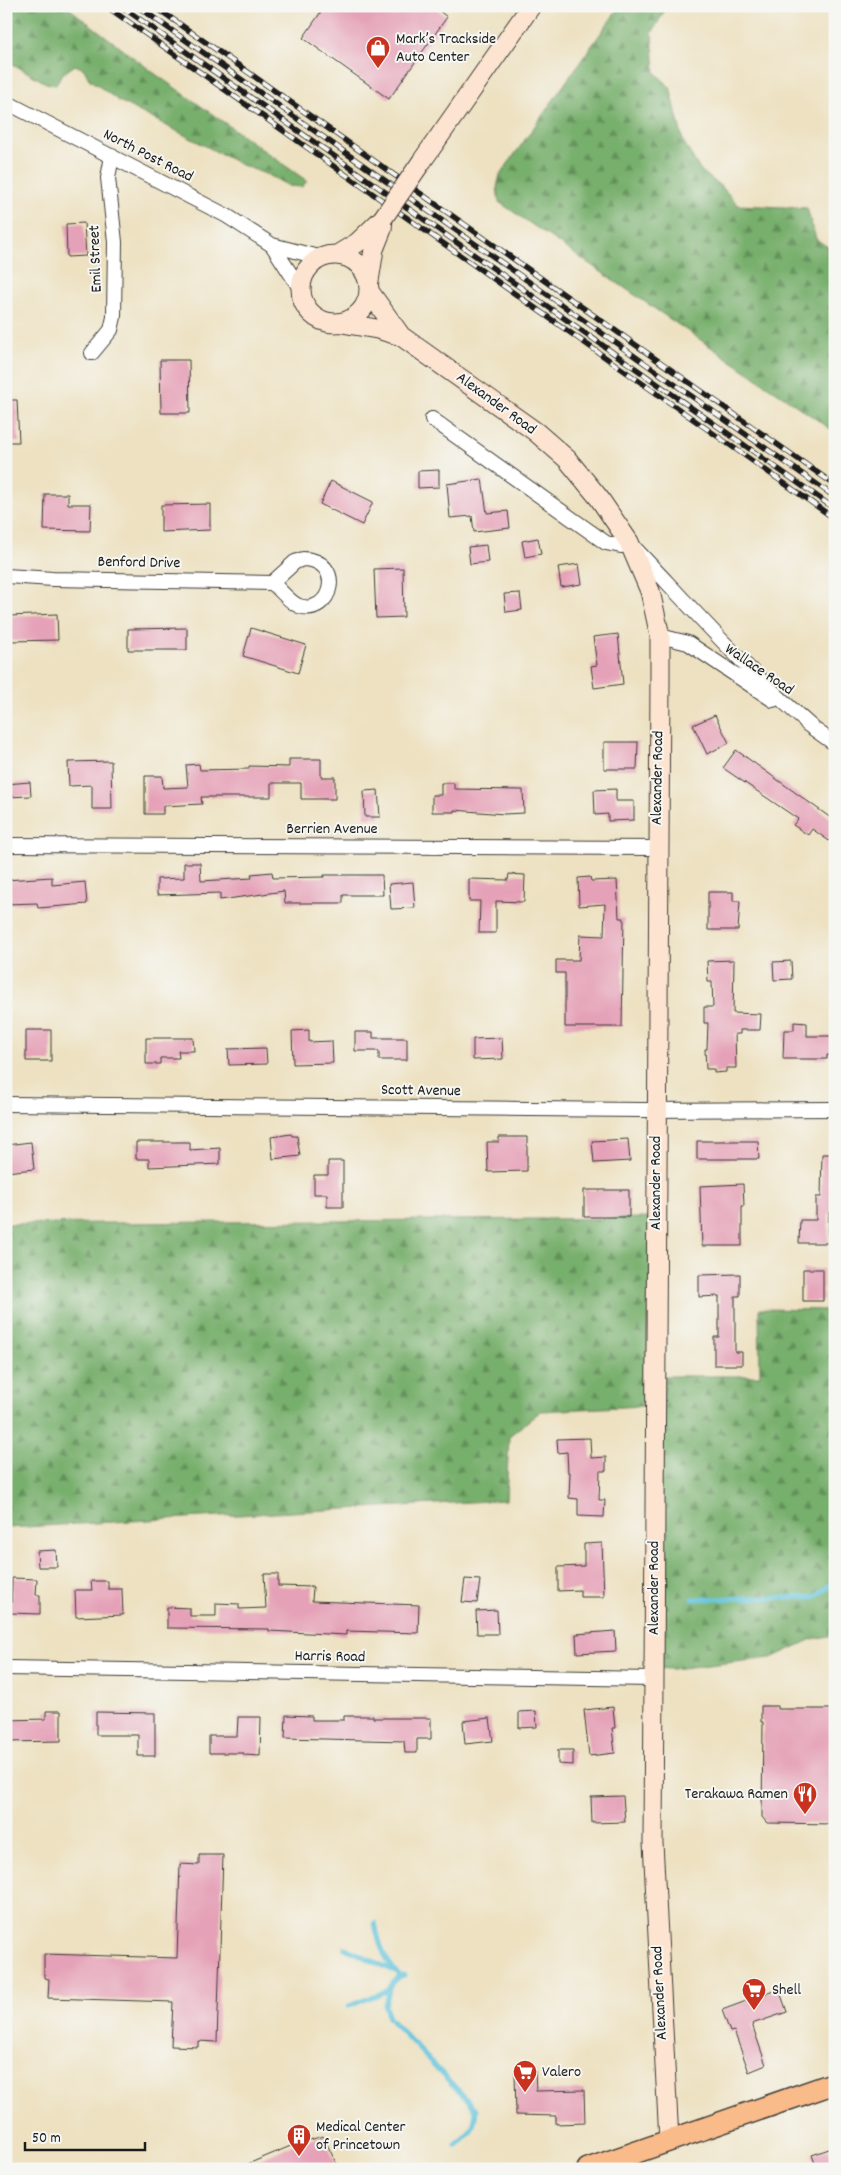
<svg xmlns="http://www.w3.org/2000/svg" width="841" height="2175" viewBox="0 0 841 2175" font-family="Dekko,sans-serif">
  <style>
    .forest { fill: url(#forest-firs); stroke: #4a6644 }
    .lines { fill: none; stroke-linecap: round; stroke-linejoin: round }
    .stream { stroke: #5dc3db; stroke-width: 5 }
    .building { fill: #e5a1b7 }
    .street-casing { stroke: #3b3a35; stroke-width: 16 }
    .secondary-casing { stroke: #3b3a35; stroke-width: 21 }
    .primary-casing { stroke: #3b3a35; stroke-width: 24 }
    .street { stroke: #fff; stroke-width: 14 }
    .secondary { stroke: #fde4d1; stroke-width: 19 }
    .primary { stroke: #fabb8b; stroke-width: 21 }
    .rail-casing { stroke: #1c1c1c; stroke-width: 5.5 }
    .rail { stroke: #f6f6f2; stroke-width: 4; stroke-dasharray: 11; stroke-linecap: butt }
    .secondary-bridge-casing { stroke: #3b3a35; stroke-width: 21; stroke-linecap: butt }
    .secondary-bridge { stroke: #fde4d1; stroke-width: 19 }
    .labels { text-anchor: middle; dominant-baseline: central; stroke-width: 4; stroke-linejoin: round; paint-order: stroke }
    .poi-label { font-size: 16px; fill: #1c1c1c; stroke: #f6f6f2; text-anchor: start }
    .street-label { font-size: 16px; fill: #1c1c1c; stroke: #f6f6f2 }
  </style>
  <defs>
    <pattern id="forest-firs" width="22" height="20" patternUnits="userSpaceOnUse" patternTransform="scale(1.25)"><rect width="22" height="20" fill="#77af6c"/><path d="M5 1l3.5 6h-7zM16 11l3.5 6h-7z" fill="#618e58"/></pattern>
  </defs>
  <rect width="100%" height="100%" fill="#f6f6f2"/>
  <filter id="ink" filterUnits="userSpaceOnUse"><feTurbulence type="fractalNoise" baseFrequency=".02" numOctaves="2"/><feDisplacementMap in="SourceGraphic" scale="10" xChannelSelector="R" yChannelSelector="G"/><feConvolveMatrix kernelMatrix="1 2 1 2 8 2 1 2 1" color-interpolation-filters="sRGB"/></filter>
  <filter id="wash" filterUnits="userSpaceOnUse"><feTurbulence type="fractalNoise" baseFrequency=".0096" numOctaves="4" result="noise"/><feDisplacementMap in="SourceGraphic" scale="20" xChannelSelector="R" yChannelSelector="G"/><feGaussianBlur stdDeviation="1.12" result="paint"/><feColorMatrix in="noise" values="0 0 0 0 0 0 0 0 0 0 0 0 0 0 0 0 0 1.4 0 .05"/><feComposite in="paint" operator="in"/></filter>
  <g filter="url(#wash)">
    <rect width="100%" height="100%" fill="#ede1c1"/>
    <path class="forest" d="M6,6h60l88,67 153,108 -5,6 -13,-1 -21,-11 -26,-10 -123,-64 -30,-22 -5,-10 -9,-4 -14,10 -5,10 -10,-2 -40,-23z
      M620,6h47l-15,27 3,39 15,15 13,54 17,29 23,18 15,17 69,3 9,31 19,13v180l-336,-230 -2,-15 3,-12z
      M652,1218l-1,164 -9,24 -101,5 -32,25 -3,64 -500,28v-304z
      M759,1309l76,1v325l-23,4 -41,19 -99,11 -19,-1 2,-292h105z"/>
    <g class="lines">
      <path class="stream" d="M692,1599l123,-2 13,-10 7,-10
        M375,1923c4,21 9,37 25,53
        M345,1948l47,22
        M389,1990l-4,16 4,12 87,91c-1,20 -6,24 -20,36
        M349,2006l40,-16c3,-7 7,-14 15,-15"/>
    </g>
    <g id="blocks">
      <path class="building" d="M325,6h108l14,11 -58,82 -86,-61z
        M84,223l2,33 -19,1 -1,-33z
        M160,360h29l1,53h-29z
        M6,400h11l2,42h-13z
        M439,470v17l-21,1v-17z
        M482,479l5,34 21,-2 2,17 -36,4 -2,-16 -22,2 -3,-34z
        M331,481l42,21 -11,23 -42,-21z
        M45,494h23v10h23l-1,27 -46,-1z
        M210,504v26l-49,2v-27z
        M538,538l3,16 -16,3 -3,-16z
        M486,545l2,17 -18,2 -2,-17z
        M579,564l3,20 -21,3 -3,-20z
        M403,568l1,49 -28,1 -2,-49z
        M520,593l2,17 -16,2 -2,-18z
        M57,614l1,26 -48,1 -1,-25z
        M187,628v22h-59v-21z
        M251,628l55,17 -8,28 -55,-17z
        M618,634l5,50 -29,4 -3,-22 6,-1 -4,-28z
        M715,715l14,28 -22,11 -14,-29z
        M604,742h34l-1,27h-33z
        M736,750l99,71v24l-23,-16 -4,6 -15,-10 5,-6 -75,-51z
        M289,759h32v18h14v22h-34v-16h-30v14h-70l1,7 -39,2v8h-18v-38h17l1,12 25,-1 -2,-22 13,-1 1,6 49,-1v-3l40,1z
        M111,761l1,48h-20v-24l-23,1 -1,-24z
        M30,782l1,14 -25,1v-13z
        M441,783h13v6l69,1 1,23 -20,1 -50,-4v2h-22v-17h9z
        M616,789v12h18v19l-26,1v-7l-13,1 -1,-25z
        M378,790l2,27h-15l-1,-26z
        M184,863h16l1,18 51,-3 -1,-4 21,-2 1,6 51,-1v-2h58l1,20h-40v8h-58l-1,-12 -64,9v-7l-63,2v-16l27,-1z
        M509,874l16,1 -1,27 -28,-1v32h-17l1,-32h-11v-22l39,1z
        M52,877v8l33,-3 2,22 -49,4 -1,-5 -31,1v-24z
        M590,877l1,4 26,-1 2,38h5l-2,109h-57v-54h-9v-13h23l1,-25 24,1 1,-32 -26,2 -1,-28z
        M413,882l2,26 -24,1 -2,-25z
        M708,892h25v9h7l-2,29h-30z
        M734,960l-1,53 28,1 -1,16h-20v4h-5l1,34h-10v4l-12,1v-4h-8l-1,-20h2l1,-26h-4v-16h9l-1,-25h-4l-1,-21z
        M791,961l1,18 -18,1 -1,-18z
        M794,1022l13,1v13h28v19h-8v4h-44l1,-29h10z
        M26,1030h25v31h-25z
        M309,1030v12l23,-1 1,22 -40,1 -1,-33z
        M355,1032h18v6h34v22h-28v-9h-24z
        M146,1038h47l1,13h-16l1,7h-19v6h-14z
        M502,1038l1,21 -30,1v-21z
        M266,1048l1,16 -38,1 -1,-16z
        M291,1134l1,2h5l3,20 -27,3 -2,-22z
        M499,1137h28v34l-39,1 -1,-30h12z
        M628,1139l2,22 -36,2 -2,-22z
        M697,1141h61l1,18h-62z
        M31,1142l3,27 -28,3v-27z
        M136,1142h54v8l30,-2v16l-71,3v-8h-13z
        M822,1154h13l-1,58h-5l-1,31h-29l1,-23h16v-23h5z
        M328,1161h15v46h-16v-13h-13v-19h14z
        M743,1184l1,22h-2v40h-40l-2,-60z
        M584,1190h45v27h-45z
        M803,1269h20v32h-20z
        M740,1274v22h-5v56h7v13h-28v-28h5v-41l-20,1v-22z
        M590,1438l1,20 15,-1v14h-6l-1,29h6l-1,17 -26,-1v-17l-9,-1 1,-25h-2l-1,-21 -9,1 -1,-14z
        M602,1543l2,54h-24v-7l-22,1v-24l26,-1v-22z
        M56,1550l1,17h-19l-1,-16z
        M264,1574h14v12l35,1 -1,14 107,4 -1,28 -72,-2v4l-77,-4v-2l-102,-1v-21l23,1v8h26v-13l23,1v5l27,-1z
        M12,1578l25,1 -1,16h4v19l-29,-1z
        M465,1579l15,1 -3,23 -15,-1z
        M91,1581h17v8h14l1,26 -47,2 -1,-27h17z
        M497,1610l1,24h-21l-1,-23z
        M615,1631l1,20 -39,2 -1,-19z
        M761,1706h17v3h57v115l-68,-1 -5,-6 1,-95h-2z
        M613,1707l2,21h-3l3,25 -26,3 -5,-46z
        M46,1711h15v30l-55,1v-22l40,-1z
        M536,1711l1,16 -18,1v-16z
        M96,1712l59,1v43h-17v-21h-42z
        M286,1715l26,1v4h32v-4h29v2h58v21h-14v14h-12l-1,-12 -119,-3z
        M238,1717h23l-1,39 -16,-1v-2h-35v-17h28z
        M490,1718l3,23 -28,3 -2,-23z
        M558,1750h15v15l-15,-1z
        M623,1796l2,26 -33,1 -1,-26z
        M199,1855h24l-6,187 -19,-1v6l-27,-1 2,-44 -125,-4 1,-19 -5,-1v-24l133,4 3,-94 19,1z
        M779,1989l8,23 -35,12 14,41 -17,7 -15,-41 -4,1 -8,-22z
        M535,2070l1,21 48,-1 1,33 -29,1v-8l-40,-1 -1,-44z
        M323,2136l16,33h-103l57,-24z
        M829,2149l6,20h-18l-5,-14z"/>
    </g>
  </g>
  <g filter="url(#ink)">
    <use href="#blocks" fill-opacity="0" stroke="#3b3a35" stroke-width="1"/>
    <g class="lines">
      <defs>
        <path id="street" d="M6,102l221,114 45,29 50,13
          M272,245l29,45
          M92,353l19,-23 3,-13 1,-75 -7,-64 4,-22
          M432,419l174,124 15,3 8,-4c60,63 118,129 184,186
          M303,559c43,1 29,58 -4,47 -10,-4 -18,-16 -27,-23l23,-21z
          M6,576l47,3 219,4
          M660,636l28,7 85,57
          M807,724l28,20
          M6,845l651,3
          M6,1104l637,6 192,-1
          M6,1668l647,11"/>
        <path id="secondary" d="M422,161l109,-155
          M337,255l20,-12 25,-24
          M301 289a34 34 0 1 1 68 0a34 34 0 1 1-68 0Z
          M369,281l5,-32 8,-20 1,-11
          M369,291l32,45 135,96 31,27 32,39 30,44 21,49 10,45v43l-7,1164 16,297
          M342,323l35,6 24,7"/>
        <path id="primary" d="M588,2169l247,-86"/>
      </defs>
      <use href="#street" class="street-casing"/>
      <use href="#secondary" class="secondary-casing"/>
      <use href="#primary" class="primary-casing"/>
      <use href="#street" class="street"/>
      <use href="#secondary" class="secondary"/>
      <use href="#primary" class="primary"/>
      <defs>
        <path id="rail" d="M106,6l729,513
          M121,6l714,503
          M137,6l698,491
          M154,6l681,479"/>
      </defs>
      <use href="#rail" class="rail-casing"/>
      <use href="#rail" class="rail"/>
      <defs>
        <path id="secondary-bridge" d="M383,218l39,-57"/>
      </defs>
      <use href="#secondary-bridge" class="secondary-bridge-casing"/>
      <use href="#secondary-bridge" class="secondary-bridge"/>
    </g>
  </g>
  <defs>
    <symbol id="shop-pin" viewBox="-11 -11 22 30"><path d="M0 17L-7.5 6A9.5 9.5 0 1 1 7.5 6Z" fill="#c8321e" stroke="#f6f6f2"/><path d="M-5-2.5h2.3a2.7 3.5 0 0 1 5.4 0H5L5.5 6h-11ZM-1.5-2.5h3a1.5 2.3 0 0 0-3 0Z" fill="#fff"/></symbol>
    <symbol id="restaurant-pin" viewBox="-11 -11 22 30"><path d="M0 17L-7.5 6A9.5 9.5 0 1 1 7.5 6Z" fill="#c8321e" stroke="#f6f6f2"/><path d="M-5-6h1v4h1v-4h1v4h1v-4h1v5L-1.5 .5V6h-2V.5L-5-1ZM5-6V6H3V1.5H1.5Q1.5-4 5-6Z" fill="#fff"/></symbol>
    <symbol id="supermarket-pin" viewBox="-11 -11 22 30"><path d="M0 17L-7.5 6A9.5 9.5 0 1 1 7.5 6Z" fill="#c8321e" stroke="#f6f6f2"/><path d="M-6-5.5h2.5l.6 2H6L4.5 2H-2.5L-4.4-4H-6ZM-1.5 3.2a1.3 1.3 0 1 0 .1 0ZM3 3.2a1.3 1.3 0 1 0 .1 0Z" fill="#fff"/></symbol>
    <symbol id="building-pin" viewBox="-11 -11 22 30"><path d="M0 17L-7.5 6A9.5 9.5 0 1 1 7.5 6Z" fill="#c8321e" stroke="#f6f6f2"/><path d="M-4-6H4V6H1V3H-1V6H-4ZM-2.5-4.3h1.7v1.8h-1.7ZM.8-4.3h1.7v1.8H.8ZM-2.5-1h1.7V.8h-1.7ZM.8-1h1.7V.8H.8Z" fill="#fff"/></symbol>
  </defs>
  <g fill-rule="evenodd">
    <use href="#shop-pin" x="364" y="34" width="28" height="38"/>
    <use href="#restaurant-pin" x="791" y="1780" width="28" height="38"/>
    <use href="#supermarket-pin" x="740" y="1976" width="28" height="38"/>
    <use href="#supermarket-pin" x="511" y="2058" width="28" height="38"/>
    <use href="#building-pin" x="285" y="2122" width="28" height="38"/>
  </g>
  <g class="labels">
    <g class="poi-label">
      <text x="396" y="39">Mark’s Trackside<tspan x="396" dy="18">Auto Center</tspan></text>
      <text x="788" y="1794" text-anchor="end">Terakawa Ramen</text>
      <text x="772" y="1990">Shell</text>
      <text x="542" y="2072">Valero</text>
      <text x="316" y="2127">Medical Center<tspan x="316" dy="18">of Princetown</tspan></text>
    </g>
    <g class="street-label">
      <text transform="translate(148 156) rotate(27)">North Post Road</text>
      <text transform="translate(96 259) rotate(-92)">Emil Street</text>
      <text transform="translate(496 404) rotate(36)">Alexander Road</text>
      <text transform="translate(139 563) rotate(1)">Benford Drive</text>
      <text transform="translate(759 670) rotate(34)">Wallace Road</text>
      <text transform="translate(658 778) rotate(-89)">Alexander Road</text>
      <text x="332" y="829">Berrien Avenue</text>
      <text transform="translate(421 1091) rotate(1)">Scott Avenue</text>
      <text transform="translate(656 1183) rotate(-90)">Alexander Road</text>
      <text transform="translate(654 1588) rotate(-90)">Alexander Road</text>
      <text transform="translate(330 1657) rotate(1)">Harris Road</text>
      <text transform="translate(660 1993) rotate(-93)">Alexander Road</text>
    </g>
  </g>
  <rect width="841" height="2175" fill="none" stroke="#f6f6f2" stroke-width="25"/>
  <path d="M25 2142v8h120v-8" fill="none" stroke="#1c1c1c" stroke-width="2.5"/>
  <text x="32" y="2142" font-size="15" fill="#1c1c1c" stroke="#f6f6f2" stroke-width="4" paint-order="stroke">50 m</text>
</svg>
